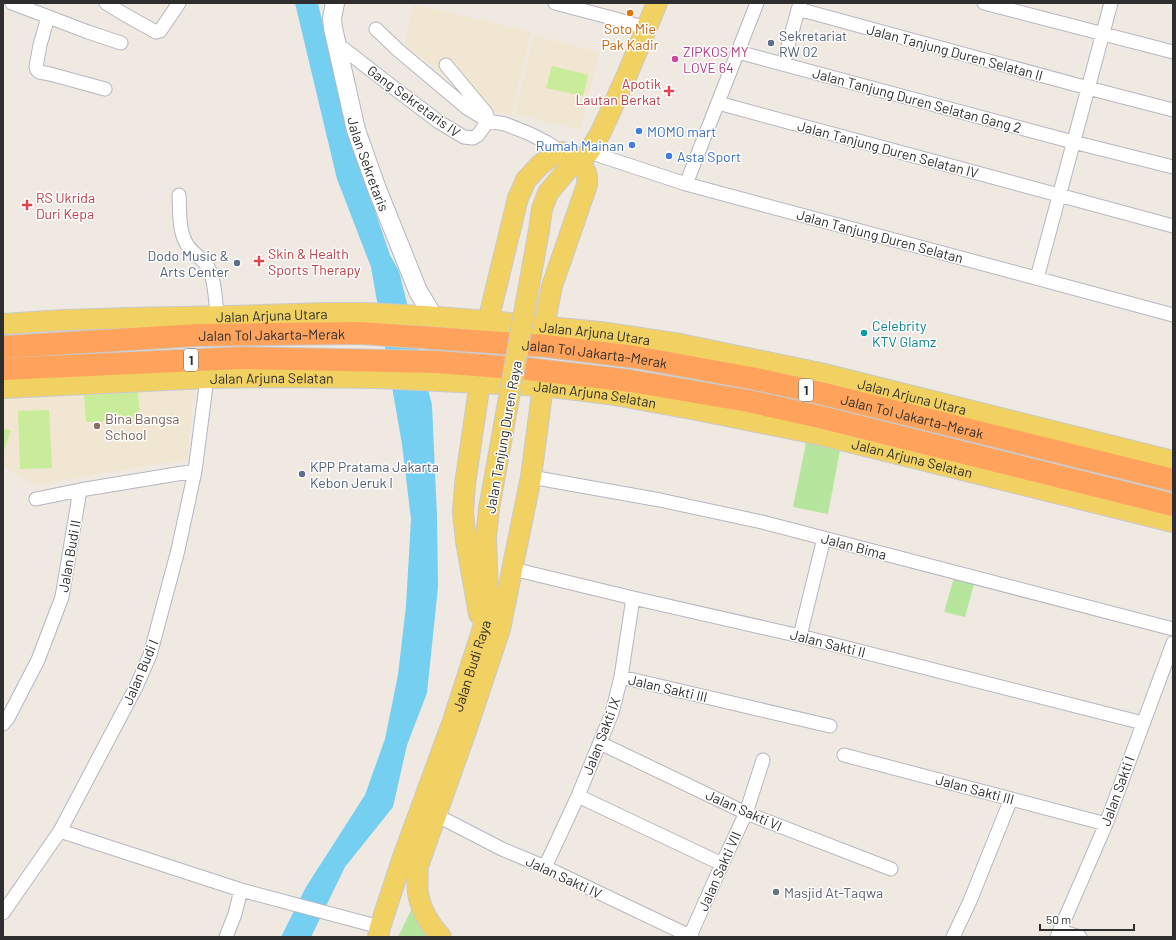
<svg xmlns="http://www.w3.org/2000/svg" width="1176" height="940" viewBox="0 0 1176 940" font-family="Barlow,sans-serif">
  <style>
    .education { fill: #f0e6d1 }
    .green { fill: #b6e59e }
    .pitch { fill: #c9ec9a }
    .water { fill: #75cff0 }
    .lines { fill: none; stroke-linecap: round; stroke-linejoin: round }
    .street-casing { stroke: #b4b7c1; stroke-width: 15 }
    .secondary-casing { stroke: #b4b7c1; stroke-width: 20 }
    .primary-casing { stroke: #c9c9c9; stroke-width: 22 }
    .highway-casing { stroke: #c9c9c9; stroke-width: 24 }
    .street { stroke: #fff; stroke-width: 13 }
    .secondary { stroke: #fff; stroke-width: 18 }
    .primary { stroke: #f2d163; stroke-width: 20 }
    .highway { stroke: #ffa35c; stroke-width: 22 }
    .primary-bridge-casing { stroke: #c9c9c9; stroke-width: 22; stroke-linecap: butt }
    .primary-bridge { stroke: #f2d163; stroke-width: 20 }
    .food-dot { fill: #e8710a; stroke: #fff; stroke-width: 1.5 }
    .service-dot { fill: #5c6f8a; stroke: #fff; stroke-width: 1.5 }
    .hotel-dot { fill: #d1479c; stroke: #fff; stroke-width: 1.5 }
    .health-dot { fill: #e0444e; stroke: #fff; stroke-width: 1.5 }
    .shop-dot { fill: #3f7fe0; stroke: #fff; stroke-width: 1.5 }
    .culture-dot { fill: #0f9aa8; stroke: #fff; stroke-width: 1.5 }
    .education-dot { fill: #8d6e63; stroke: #fff; stroke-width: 1.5 }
    .worship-dot { fill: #6b7280; stroke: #fff; stroke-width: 1.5 }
    .labels { text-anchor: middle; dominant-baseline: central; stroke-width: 3; stroke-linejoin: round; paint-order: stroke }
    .shield { fill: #fff; stroke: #6d6d6d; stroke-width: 1 }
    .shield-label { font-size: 13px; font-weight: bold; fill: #2e2e2e }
    .food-label { font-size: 14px; fill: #c56008; stroke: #fff }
    .service-label { font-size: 14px; fill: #4e5e75; stroke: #fff; text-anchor: start }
    .hotel-label { font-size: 14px; fill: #b23c85; stroke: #fff; text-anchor: start }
    .street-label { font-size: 14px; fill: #2e2e2e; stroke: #fff }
    .health-label { font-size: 14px; fill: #be3a42; stroke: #fff; text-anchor: start }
    .shop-label { font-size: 14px; fill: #366cbe; stroke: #fff; text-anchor: start }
    .culture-label { font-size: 14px; fill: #0d838f; stroke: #fff; text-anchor: start }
    .education-label { font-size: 14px; fill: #785e54; stroke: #fff; text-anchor: start }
    .worship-label { font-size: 14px; fill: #5b616d; stroke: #fff; text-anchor: start }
  </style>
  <rect width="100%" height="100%" fill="#efe9e1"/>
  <path class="education" d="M414,4l117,28 -20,84 -27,-7 -79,-66z
    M534,36l65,16 -19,78 -65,-16z
    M194,386l-6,73 -154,26 -31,-19v-73z"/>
  <path class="green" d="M808,433l34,7 -14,74 -35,-7z
    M955,574l20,6 -10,37 -21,-5z
    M420,892l17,45h-39z"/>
  <path class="pitch" d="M552,66l36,9 -5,21 -37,-8z
    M138,392l2,27 -54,3 -2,-27z
    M49,410l3,58 -32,1 -2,-58z
    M3,428l8,3 -8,22z"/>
  <path class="water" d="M295,3h23l28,123 44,129 9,16 33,134 5,111 1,71 -11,106 -20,52 -14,62 -48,60 -34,70h-30l25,-50 59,-92 20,-56 13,-64 8,-69 5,-87 -9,-75 -31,-177 -34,-88z"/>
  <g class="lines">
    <defs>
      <path id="street" d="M12,3l76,29 33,11
        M106,3l16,10 34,19 4,-1 19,-28
        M555,3l57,15 34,10
        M984,3l189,49
        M798,9l290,79 85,22
        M48,17l-8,28 -4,22 1,3 2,2 11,2 55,15
        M376,29l22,21 69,58 21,13 17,3 23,9 18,9 16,10
        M337,50l7,-1 50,39 45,34 25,15 9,1 5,-3 10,-14
        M738,52l335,90 100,25
        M783,64l17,-61
        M446,65l40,48 2,6
        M718,103l455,123
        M589,152l97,32 487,131
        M686,184l71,-181
        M179,195c1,16 -1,37 9,51 6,9 18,14 22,25 5,12 6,32 7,45
        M1037,278l74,-275
        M531,477l129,23 102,22 411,107
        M36,499l44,-9
        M513,569l120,29 167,38 343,87
        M800,636l24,-98
        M621,677l209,49
        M3,724l5,-6 30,-58 24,-63 18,-107 115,-19
        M600,743l146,70 145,56
        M844,755l262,69
        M578,796l144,68
        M436,815l66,34 43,18 147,70
        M60,831l181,59 139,37
        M545,867l33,-71 34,-83 9,-36 12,-79
        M3,913l57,-82 76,-144 14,-32 28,-105 17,-79 12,-93
        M1060,931l20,6
        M690,936l32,-72 24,-51 17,-53
        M226,937l9,-23 6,-24
        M953,937l17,-36 41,-102
        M1057,937l49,-113 67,-181"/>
      <g id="secondary">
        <path id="s1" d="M335,3l-3,15 1,10 23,102 21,59 41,102 15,25"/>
      </g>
      <g id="primary">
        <path d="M568,169l11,-6 10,-11 12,-20 26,-57 30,-72"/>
        <path d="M539,230l3,-21 6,-16 20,-24 6,-11"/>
        <path d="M488,321l30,-123 8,-18 14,-15 13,-10 9,-3 13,5"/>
        <path id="s2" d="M3,324l61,-4 64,-2 103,-2 95,-3h39l59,3 64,5 112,11 80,12 140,29 353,88"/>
        <path d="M544,326l8,-40 35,-101c1,-11 -1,-14 -8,-22"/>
        <path id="s3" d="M3,388l204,-10 71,-1 100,1 165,8 66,8 88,16 124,25 352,87"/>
        <path d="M479,614l-13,-73 -3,-29 2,-28 15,-102"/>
        <path id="s4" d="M378,937l2,-10 23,-70 50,-136 33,-102 2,-23 -2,-59 3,-28"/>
        <path d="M441,937c-10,-11 -19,-25 -22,-39 -3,-10 -1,-21 -1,-32l49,-138 33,-99 31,-152 12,-91"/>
      </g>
      <g id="highway">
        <path id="s5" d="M3,347l195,-12 161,-2 73,5 114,8 89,11 116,21 65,14 357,88"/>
        <path d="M3,369l239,-11 194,4 92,7 103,12 117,20 72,16 353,88"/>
      </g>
    </defs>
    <use href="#street" class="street-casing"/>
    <use href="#secondary" class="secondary-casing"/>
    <use href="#primary" class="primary-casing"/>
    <use href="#highway" class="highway-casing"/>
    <use href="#street" class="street"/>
    <use href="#secondary" class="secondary"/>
    <use href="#primary" class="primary"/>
    <use href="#highway" class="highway"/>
    <defs>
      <path id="primary-bridge" d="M489,509l50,-279"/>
    </defs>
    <use href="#primary-bridge" class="primary-bridge-casing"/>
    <use href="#primary-bridge" class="primary-bridge"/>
  </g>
  <circle class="food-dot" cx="630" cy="13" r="4"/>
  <g class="service-dot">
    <circle cx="771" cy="43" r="4"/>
    <circle cx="237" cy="263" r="4"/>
    <circle cx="302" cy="474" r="4"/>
  </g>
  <circle class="hotel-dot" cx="675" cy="59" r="4"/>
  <g class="health-dot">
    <path d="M667 85h4v4h4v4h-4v4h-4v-4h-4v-4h4z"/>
    <path d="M25 199h4v4h4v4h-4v4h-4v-4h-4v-4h4z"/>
    <path d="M257 255h4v4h4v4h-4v4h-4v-4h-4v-4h4z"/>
  </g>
  <g class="shop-dot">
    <circle cx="639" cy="131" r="4"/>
    <circle cx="632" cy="145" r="4"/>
    <circle cx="669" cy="156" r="4"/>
  </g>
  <circle class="culture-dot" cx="864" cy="333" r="4"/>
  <circle class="education-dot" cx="97" cy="426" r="4"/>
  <circle class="worship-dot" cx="776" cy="892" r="4"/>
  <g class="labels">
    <g class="shield">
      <rect x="184" y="349" width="14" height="22" rx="3"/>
      <rect x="799" y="379" width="14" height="22" rx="3"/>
    </g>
    <g class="shield-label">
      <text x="191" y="360">1</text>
      <text x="806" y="390">1</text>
    </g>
    <g class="food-label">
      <text x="630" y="28">Soto Mie<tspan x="630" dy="16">Pak Kadir</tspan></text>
    </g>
    <g class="service-label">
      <text x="779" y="35">Sekretariat<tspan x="779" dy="16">RW 02</tspan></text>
      <text x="229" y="255" text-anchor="end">Dodo Music &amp;<tspan x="229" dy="16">Arts Center</tspan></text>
      <text x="310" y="466">KPP Pratama Jakarta<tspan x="310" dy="16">Kebon Jeruk I</tspan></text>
    </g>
    <g class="hotel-label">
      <text x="683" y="51">ZIPKOS MY<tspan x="683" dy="16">LOVE 64</tspan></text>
    </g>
    <g class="street-label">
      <text transform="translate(955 52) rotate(15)">Jalan Tanjung Duren Selatan II</text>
      <text transform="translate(917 100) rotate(15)">Jalan Tanjung Duren Selatan Gang 2</text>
      <text transform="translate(414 101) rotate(36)">Gang Sekretaris IV</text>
      <text transform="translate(888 149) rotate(15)">Jalan Tanjung Duren Selatan IV</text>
      <text stroke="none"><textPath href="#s1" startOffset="166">Jalan Sekretaris</textPath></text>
      <text transform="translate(880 236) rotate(15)">Jalan Tanjung Duren Selatan</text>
      <text stroke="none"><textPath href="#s2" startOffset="269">Jalan Arjuna Utara</textPath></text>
      <text stroke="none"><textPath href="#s2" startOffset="593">Jalan Arjuna Utara</textPath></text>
      <text stroke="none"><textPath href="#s5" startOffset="269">Jalan Tol Jakarta–Merak</textPath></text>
      <text stroke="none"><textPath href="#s5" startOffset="593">Jalan Tol Jakarta–Merak</textPath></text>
      <text stroke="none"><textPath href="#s3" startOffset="269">Jalan Arjuna Selatan</textPath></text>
      <text stroke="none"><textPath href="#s3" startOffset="593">Jalan Arjuna Selatan</textPath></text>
      <text stroke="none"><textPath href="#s2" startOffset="917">Jalan Arjuna Utara</textPath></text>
      <text stroke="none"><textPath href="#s5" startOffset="917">Jalan Tol Jakarta–Merak</textPath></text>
      <text transform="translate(503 437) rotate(-80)">Jalan Tanjung Duren Raya</text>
      <text stroke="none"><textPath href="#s3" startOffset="917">Jalan Arjuna Selatan</textPath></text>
      <text transform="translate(854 546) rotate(15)">Jalan Bima</text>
      <text transform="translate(69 556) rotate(-80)">Jalan Budi II</text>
      <text transform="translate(828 643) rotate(14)">Jalan Sakti II</text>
      <text stroke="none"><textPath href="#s4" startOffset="287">Jalan Budi Raya</textPath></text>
      <text transform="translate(140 672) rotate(-67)">Jalan Budi I</text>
      <text transform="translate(668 688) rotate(13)">Jalan Sakti III</text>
      <text transform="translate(601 736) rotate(-69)">Jalan Sakti IX</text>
      <text transform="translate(975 789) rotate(15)">Jalan Sakti III</text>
      <text transform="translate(1117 791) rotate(-70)">Jalan Sakti I</text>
      <text transform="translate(744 810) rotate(24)">Jalan Sakti VI</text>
      <text transform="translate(719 871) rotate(-66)">Jalan Sakti VII</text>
      <text transform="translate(564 877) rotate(25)">Jalan Sakti IV</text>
    </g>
    <g class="health-label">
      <text x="661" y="83" text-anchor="end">Apotik<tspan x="661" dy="16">Lautan Berkat</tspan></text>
      <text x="36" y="197">RS Ukrida<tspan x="36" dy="16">Duri Kepa</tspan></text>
      <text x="268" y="253">Skin &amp; Health<tspan x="268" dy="16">Sports Therapy</tspan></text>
    </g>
    <g class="shop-label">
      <text x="647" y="131">MOMO mart</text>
      <text x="624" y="145" text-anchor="end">Rumah Mainan</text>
      <text x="677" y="156">Asta Sport</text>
    </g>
    <g class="culture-label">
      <text x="872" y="325">Celebrity<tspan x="872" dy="16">KTV Glamz</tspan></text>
    </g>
    <g class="education-label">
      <text x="105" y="418">Bina Bangsa<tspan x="105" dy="16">School</tspan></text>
    </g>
    <g class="worship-label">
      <text x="784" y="892">Masjid At-Taqwa</text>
    </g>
  </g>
  <rect width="1176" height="940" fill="none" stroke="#2e2e2e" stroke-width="8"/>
  <path d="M1040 924v6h94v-6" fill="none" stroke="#2e2e2e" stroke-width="2"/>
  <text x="1046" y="924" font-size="12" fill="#2e2e2e" stroke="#ffffff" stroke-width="3" paint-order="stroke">50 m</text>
</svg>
